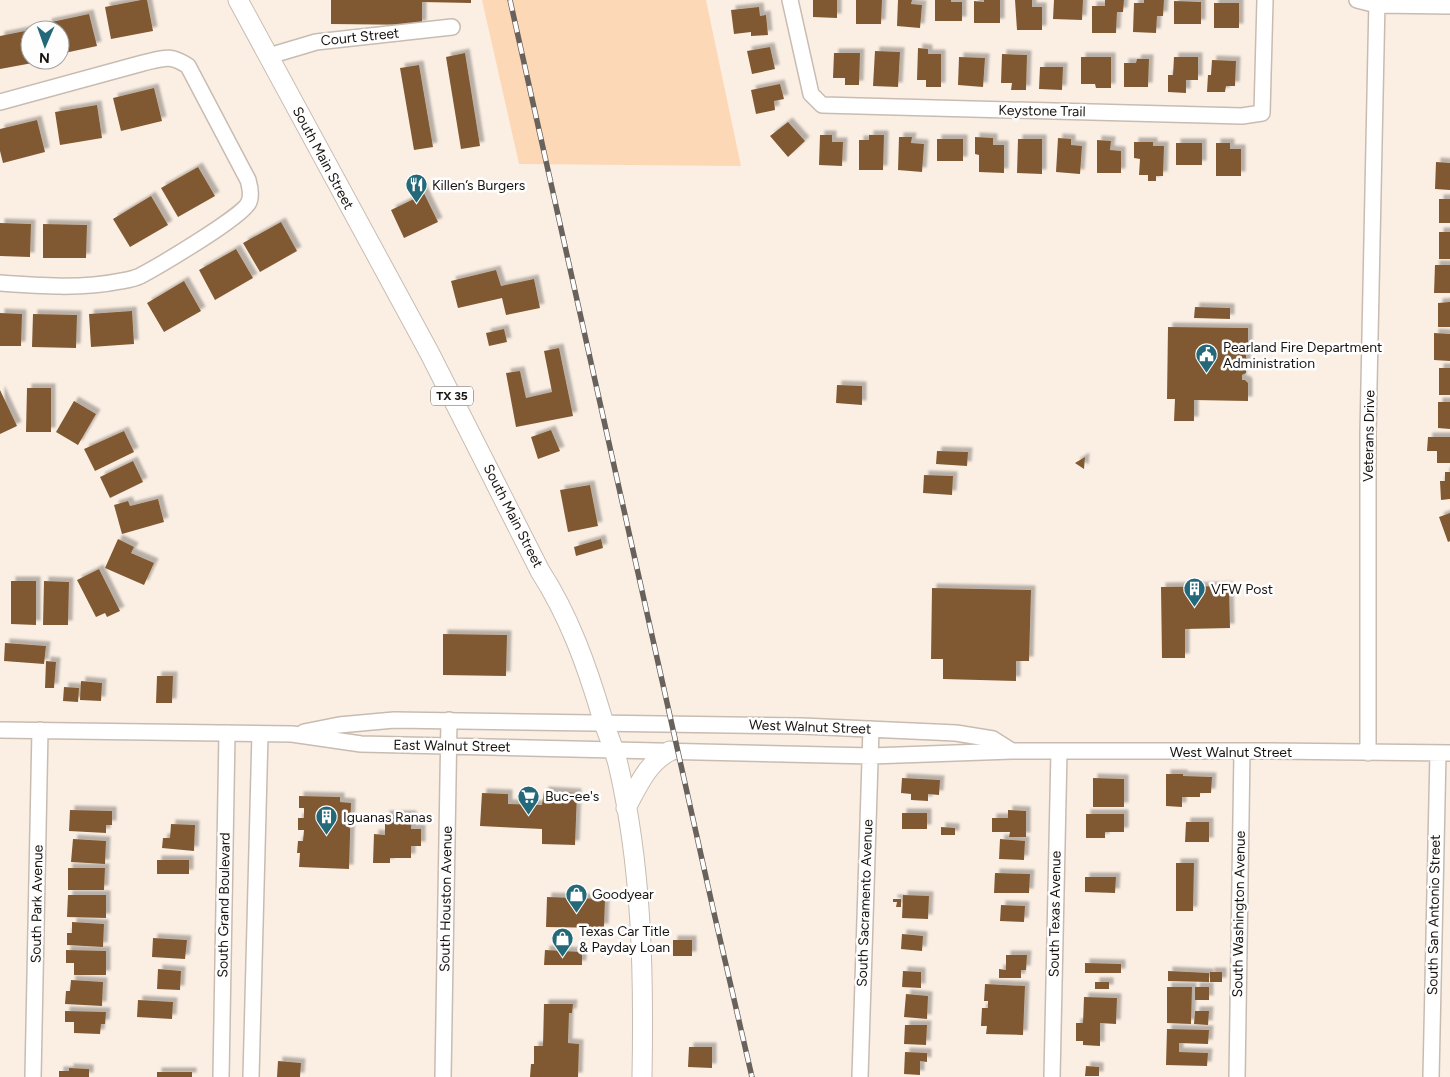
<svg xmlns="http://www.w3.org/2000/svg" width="1450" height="1077" viewBox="0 0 1450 1077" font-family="Figtree,sans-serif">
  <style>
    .green { fill: #fdd8b6 }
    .building { fill: #805932; filter: url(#shadow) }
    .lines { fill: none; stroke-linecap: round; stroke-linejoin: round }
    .minor-casing { stroke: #c8bcb2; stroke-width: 18 }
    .major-casing { stroke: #c8bcb2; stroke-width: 21 }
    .minor { stroke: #fff; stroke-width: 15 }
    .major { stroke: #fff; stroke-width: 19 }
    .rail-casing { stroke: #69625c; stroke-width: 5.5 }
    .rail { stroke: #fefefe; stroke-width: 4; stroke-dasharray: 11; stroke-linecap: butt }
    .labels { text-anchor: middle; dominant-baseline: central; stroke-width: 5; stroke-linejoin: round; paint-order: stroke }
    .shield { fill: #fefefe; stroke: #5d5a57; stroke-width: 1 }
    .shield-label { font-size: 12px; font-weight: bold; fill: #181410 }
    .street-label { font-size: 14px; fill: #181410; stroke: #fefefe }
    .poi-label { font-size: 14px; fill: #181410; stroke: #fefefe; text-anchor: start }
  </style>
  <defs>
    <filter id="shadow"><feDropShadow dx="4.5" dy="-4.5" stdDeviation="1" flood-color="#0004"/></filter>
  </defs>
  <rect width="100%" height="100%" fill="#fbefe4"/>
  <path class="green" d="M482,0h224l35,166 -222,-2z"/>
  <path class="building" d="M141,0h6l6,31 -42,8 -6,-32z
    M331,0h140v3l-49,-1v23l-91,-1z
    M813,0h24v18l-24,-1z
    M856,0h26l-1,24h-25z
    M898,0h14l-1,4 11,1 -2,23 -23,-2z
    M935,0h16v2h11v19h-27z
    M984,0h16v23h-26v-22l10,1z
    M1015,0h17v7h10v23h-25z
    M1054,0h29l-1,20 -29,-1z
    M1105,0h19l-1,12h-6l-1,21h-24v-27h13z
    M1144,0h20l-1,16h-6l-1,17 -23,-1 1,-29h10z
    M1174,1l27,1v22h-27z
    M1214,3h25v25h-25z
    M759,7l1,9 6,-1 2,20 -17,1v-4l-17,2 -3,-24z
    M89,14l8,32 -37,8v-24h-12l-1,-7z
    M30,30v30h7l1,2 -38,7v-33z
    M770,47l5,22 -23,5 -5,-23z
    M918,48l10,1v5h13v33h-15v-7h-9z
    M875,51l25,1 -2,35 -25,-1z
    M465,53l15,93 -19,3 -15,-92z
    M834,53h26l-1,32h-14v-7h-12z
    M1002,54l25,1 -1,35h-15l1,-7h-11z
    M959,57l26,1 -2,29 -25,-2z
    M1081,57h30v31h-15l-1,-4h-14z
    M1174,57h24v23h-12v13l-18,-1v-17h5z
    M1137,59h12l-1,28h-24v-24h12z
    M1212,60l24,1 -1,25h-9l-1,6h-18l1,-17h3z
    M419,65l14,82 -19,3 -14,-82z
    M1040,67h23l-1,23 -23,-1z
    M780,84l4,15 -10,2 1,9 -19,4 -5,-24z
    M154,88l8,33 -41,10 -8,-33z
    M97,105l5,33 -42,7 -5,-33z
    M37,120l8,32 -42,11 -3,-12v-22z
    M788,122l17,19 -17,16 -18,-21z
    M820,135h12v7h11l-1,24 -23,-1z
    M869,135h15l-1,35h-24v-30h10z
    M899,137h13l-1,6 13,1 -2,28 -24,-2z
    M975,137l18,1v7h11v28l-25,-1v-17l-4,-1z
    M1058,138l13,1v6l11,1 -2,28 -24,-2z
    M937,139h26v22h-26z
    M1018,139h24v35l-25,-1z
    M1097,140l14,1 -1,9 11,1v22h-24z
    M1134,142h19v4h11l-1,30h-7v5h-8v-6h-9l1,-16 -6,-1z
    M1176,143h26v22h-26z
    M1216,143h14v6h11v27h-25z
    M1436,162l14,1v27l-15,-1z
    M198,167l17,29 -37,21 -17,-29z
    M418,181l20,41 -34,16 -13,-28 25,-12 -6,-13z
    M151,196l17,29 -38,22 -17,-28z
    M1439,199h11v24h-11z
    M281,222l16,29 -37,21 -17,-29z
    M0,223l31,1 -1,33 -30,-1z
    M43,224l44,1 -1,33h-43z
    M1439,232h11v27h-11z
    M236,249l17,29 -38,22 -16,-30z
    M1435,265h15v28h-16z
    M496,270l5,16 33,-7 6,29 -34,7 -4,-17 -44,10 -7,-27z
    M184,281l17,30 -37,21 -17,-29z
    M1450,302v25h-12v-24z
    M1195,307l35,1v11l-36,-1z
    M132,311l2,33 -43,3 -2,-33z
    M0,313l22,1 -1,32h-21z
    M33,314l44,1 -1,33 -44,-1z
    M1168,327l80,1v19l-6,1v4l4,3v18l-4,2v5h3l3,3v18l-54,-1v21h-20l1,-22h-8z
    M504,329l3,13 -18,4 -3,-13z
    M1434,333l16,1v27l-16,-1z
    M559,348l14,68 -57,11 -10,-54 14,-2 6,27 26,-6 -8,-41z
    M1439,368h11v27h-11z
    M837,385l25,1v19l-26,-2z
    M27,388h24v44h-25z
    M0,390l17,36 -17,8z
    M74,401l22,13 -18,31 -22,-13z
    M1438,402h12v27l-12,-1z
    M551,430l9,21 -22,8 -7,-22z
    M124,431l10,21 -39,19 -11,-22z
    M1428,437h22v26h-13v-12h-10z
    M937,451l31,1 -1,14 -31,-2z
    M1085,457l-1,12 -9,-6z
    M133,461l10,21 -33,16 -10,-21z
    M1445,472h5v27l-9,1 -1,-19h5z
    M924,475l29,1 -1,19 -29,-2z
    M590,485l8,41 -30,6 -8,-42z
    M158,499l6,23 -42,12 -8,-29 14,-4 2,5z
    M1450,513v28l-2,1 -9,-25z
    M118,539l16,8 -3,6 23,10 -10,22 -39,-17z
    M601,539l2,9 -27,8 -2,-9z
    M99,569l21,42 -13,6 -2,-4 -9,4 -19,-37z
    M11,581h25v44l-25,-1z
    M44,581l25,1 -1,43h-25z
    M1229,586l1,42 -45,1v29h-23l-1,-71z
    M932,588l99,2 -2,71h-13v20l-73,-2v-20h-12z
    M443,634l64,1 -1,41 -63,-1z
    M5,643l41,3 -2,18 -40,-3z
    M46,661l10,1 -2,26h-9z
    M157,676h16l-1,27h-16z
    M81,681l21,2 -1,18 -21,-1z
    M64,687l15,1 -1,14 -15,-1z
    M1166,774h17v2l29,1 -1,16h-11v4h-18v10l-16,-1z
    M902,778l38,2 -1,15 -11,-1v7l-17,-1v-6l-10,-1z
    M1093,778l31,1v28h-31z
    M544,791l33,2 -2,52 -33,-1v-15l-62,-3 2,-33 26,1v10l34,1z
    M299,796l41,1v5l11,1 -2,66 -50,-2 1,-14h-3l1,-12h5l1,-11h-6v-12h6v-10h-5z
    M70,810l42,1v14h-6v8l-37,-2z
    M1008,810l18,1v26h-17l1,-5h-18v-14h16z
    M902,813h25v16h-25z
    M1086,814h38v18h-19v6h-19z
    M385,815h27l-1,14h10v17h-10v12h-21v5h-17l1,-29 11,1z
    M1186,822h23v20h-24z
    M171,824l24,1 -1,26 -32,-3 1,-10h7z
    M941,827l14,1v7h-14z
    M73,839l33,2 -1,23 -34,-2z
    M1000,839l25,2 -1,19 -25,-1z
    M157,860h32v14h-32z
    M1176,863h18l-1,48h-17z
    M68,868h37l-1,22h-36z
    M995,873l35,1 -1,19h-35z
    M1085,877h31l-1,16 -30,-1z
    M68,895h38v23l-39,-1z
    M903,895l26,1 -1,23 -26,-1z
    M547,897l58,2 -1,29 -58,-1z
    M893,899h8v8h-5l1,-5h-4z
    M1001,905l24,1 -1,16 -24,-1z
    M72,922l32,2 -1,23 -36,-2v-12h5z
    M902,934l21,2 -1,15 -21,-2z
    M153,938l34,2 -2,19 -33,-2z
    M673,940h19v16h-19z
    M66,950l40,1v24h-32v-12h-8z
    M545,950l37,2v13h-38z
    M1006,955h21l-1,15h-5v8h-22v-9l7,1z
    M1085,963l36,1v9h-36z
    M158,969l23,2 -1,19 -23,-1z
    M903,971l18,1v16l-19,-1z
    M1168,971l41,2v9l-41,-1z
    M1210,972h12v10h-12z
    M71,980l32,2 -1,24 -37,-2 1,-13h4z
    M1095,982h14v7h-14z
    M985,984l40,2 -2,49 -37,-1 1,-8h-6l1,-18h6v-7h-4z
    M1167,987h25l-1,37 -24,-1z
    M1195,987h14v13h-14z
    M906,994l22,2 -1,23 -23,-2z
    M1084,997l33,1 -1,26 -16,-1v23l-17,-1v-4h-7v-18h7z
    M138,1000l35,2 -1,17 -35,-2z
    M544,1004h29l-1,9h-3l-1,30 11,1 -1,33h-48l1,-13h3v-18h9z
    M65,1011l41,1 -1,12h-4l-1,10 -26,-1v-11h-9z
    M1195,1011h14l-1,14 -14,-1z
    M905,1025h22l-1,20 -22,-1z
    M1167,1029l42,1 -1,14 -29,-1v9l29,1 -1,13 -41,-1z
    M689,1047h23v21l-24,-1z
    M905,1052l22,1v9l-7,-1v14l-16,-1z
    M278,1061l23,2 -1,14h-23z
    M1086,1066l13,1v9h-14z
    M69,1068l20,1v8h-30v-6h10z
    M157,1072h35v5h-35z"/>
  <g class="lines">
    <defs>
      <path id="minor" d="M790,0l21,94 11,11 420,11 20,-3 3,-113
        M1357,0l20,5 73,1
        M269,56l47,-14 136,-15
        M0,102l143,-39c21,-5 27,-9 45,3l60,114c2,7 4,15 1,22 -5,14 -92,65 -109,74 -6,3 -13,4 -19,5 -38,8 -82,5 -121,2
        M0,730l292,4 69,10 510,12 141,-5h259l179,2
        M304,732l35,-7 55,-5 408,6 154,7 37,6 19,12
        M1368,753v-320l9,-433
        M33,1077l7,-347
        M221,1077l6,-344
        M251,1077l9,-343
        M443,1077l6,-357
        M860,1077l11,-348
        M1052,1077l7,-326
        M1237,1077l5,-325
        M1431,1077l7,-324"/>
      <path id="major" d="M238,0l191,352 111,219c29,45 47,95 62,146 5,16 12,31 16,47 24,103 26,208 24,313
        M626,808c12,-22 21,-45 44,-57"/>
    </defs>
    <use href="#minor" class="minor-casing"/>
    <use href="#major" class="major-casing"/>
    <use href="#minor" class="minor"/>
    <use href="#major" class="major"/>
    <defs>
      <path id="rail" d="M510,0l204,913 38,164"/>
    </defs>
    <use href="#rail" class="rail-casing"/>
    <use href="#rail" class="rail"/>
  </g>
  <defs>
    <symbol id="restaurant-pin" viewBox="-11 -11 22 30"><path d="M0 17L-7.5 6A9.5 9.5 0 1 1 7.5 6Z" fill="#236979" stroke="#fefefe"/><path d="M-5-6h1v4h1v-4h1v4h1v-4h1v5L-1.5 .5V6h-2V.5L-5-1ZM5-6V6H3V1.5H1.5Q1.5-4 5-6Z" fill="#fff"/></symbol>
    <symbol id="civic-pin" viewBox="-11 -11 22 30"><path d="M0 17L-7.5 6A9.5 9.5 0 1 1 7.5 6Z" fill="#236979" stroke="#fefefe"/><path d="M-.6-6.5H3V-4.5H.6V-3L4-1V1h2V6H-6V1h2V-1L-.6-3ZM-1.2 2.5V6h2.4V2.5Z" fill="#fff"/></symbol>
    <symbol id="building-pin" viewBox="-11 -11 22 30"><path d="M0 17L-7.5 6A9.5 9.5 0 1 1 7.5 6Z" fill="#236979" stroke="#fefefe"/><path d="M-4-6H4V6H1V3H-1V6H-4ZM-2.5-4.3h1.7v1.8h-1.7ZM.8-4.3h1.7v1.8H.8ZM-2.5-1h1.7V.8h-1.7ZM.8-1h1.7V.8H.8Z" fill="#fff"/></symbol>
    <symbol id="supermarket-pin" viewBox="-11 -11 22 30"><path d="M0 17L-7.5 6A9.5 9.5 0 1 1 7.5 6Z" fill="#236979" stroke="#fefefe"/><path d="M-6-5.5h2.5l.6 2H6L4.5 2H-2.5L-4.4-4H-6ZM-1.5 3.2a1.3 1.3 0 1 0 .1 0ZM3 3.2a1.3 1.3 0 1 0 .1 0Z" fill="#fff"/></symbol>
    <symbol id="shop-pin" viewBox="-11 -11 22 30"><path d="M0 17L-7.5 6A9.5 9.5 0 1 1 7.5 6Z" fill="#236979" stroke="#fefefe"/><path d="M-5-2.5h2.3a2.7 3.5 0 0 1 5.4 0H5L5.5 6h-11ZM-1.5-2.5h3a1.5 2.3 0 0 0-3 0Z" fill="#fff"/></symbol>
  </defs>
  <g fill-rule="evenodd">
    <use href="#restaurant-pin" x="404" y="172" width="25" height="34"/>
    <use href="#civic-pin" x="1194" y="342" width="25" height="34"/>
    <use href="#building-pin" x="1182" y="576" width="25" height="34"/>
    <use href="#supermarket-pin" x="516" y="784" width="25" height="34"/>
    <use href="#building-pin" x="314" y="804" width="25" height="34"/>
    <use href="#shop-pin" x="564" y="882" width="25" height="34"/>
    <use href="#shop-pin" x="550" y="926" width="25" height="34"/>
  </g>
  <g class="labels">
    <rect class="shield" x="431" y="386.5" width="42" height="19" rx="4"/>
    <g class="shield-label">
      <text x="452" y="396">TX 35</text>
    </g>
    <g class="street-label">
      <text transform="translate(360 37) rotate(-6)">Court Street</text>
      <text transform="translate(1042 111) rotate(1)">Keystone Trail</text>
      <text transform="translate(323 158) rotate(62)">South Main Street</text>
      <text transform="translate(1369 436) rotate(-89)">Veterans Drive</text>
      <text transform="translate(513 516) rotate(63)">South Main Street</text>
      <text transform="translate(810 727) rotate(2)">West Walnut Street</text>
      <text transform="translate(452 746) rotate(1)">East Walnut Street</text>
      <text x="1231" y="752">West Walnut Street</text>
      <text transform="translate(446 899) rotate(-89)">South Houston Avenue</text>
      <text transform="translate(865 903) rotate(-88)">South Sacramento Avenue</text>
      <text transform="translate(37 904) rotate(-89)">South Park Avenue</text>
      <text transform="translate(224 905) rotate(-89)">South Grand Boulevard</text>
      <text transform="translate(1055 914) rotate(-89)">South Texas Avenue</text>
      <text transform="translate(1239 914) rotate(-89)">South Washington Avenue</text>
      <text transform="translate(1434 915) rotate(-89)">South San Antonio Street</text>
    </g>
    <g class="poi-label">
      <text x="432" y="185">Killen’s Burgers</text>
      <text x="1223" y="347">Pearland Fire Department<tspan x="1223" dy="16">Administration</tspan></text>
      <text x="1211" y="589">VFW Post</text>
      <text x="545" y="796">Buc-ee's</text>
      <text x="343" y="817">Iguanas Ranas</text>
      <text x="592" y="894">Goodyear</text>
      <text x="579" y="931">Texas Car Title<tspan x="579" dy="16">&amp; Payday Loan</tspan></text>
    </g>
  </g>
  <g transform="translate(45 45) rotate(182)"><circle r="24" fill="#fefefe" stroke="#a2a09f"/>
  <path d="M0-4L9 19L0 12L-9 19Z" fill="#236979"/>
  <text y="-8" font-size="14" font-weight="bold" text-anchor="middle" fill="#181410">N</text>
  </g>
</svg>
